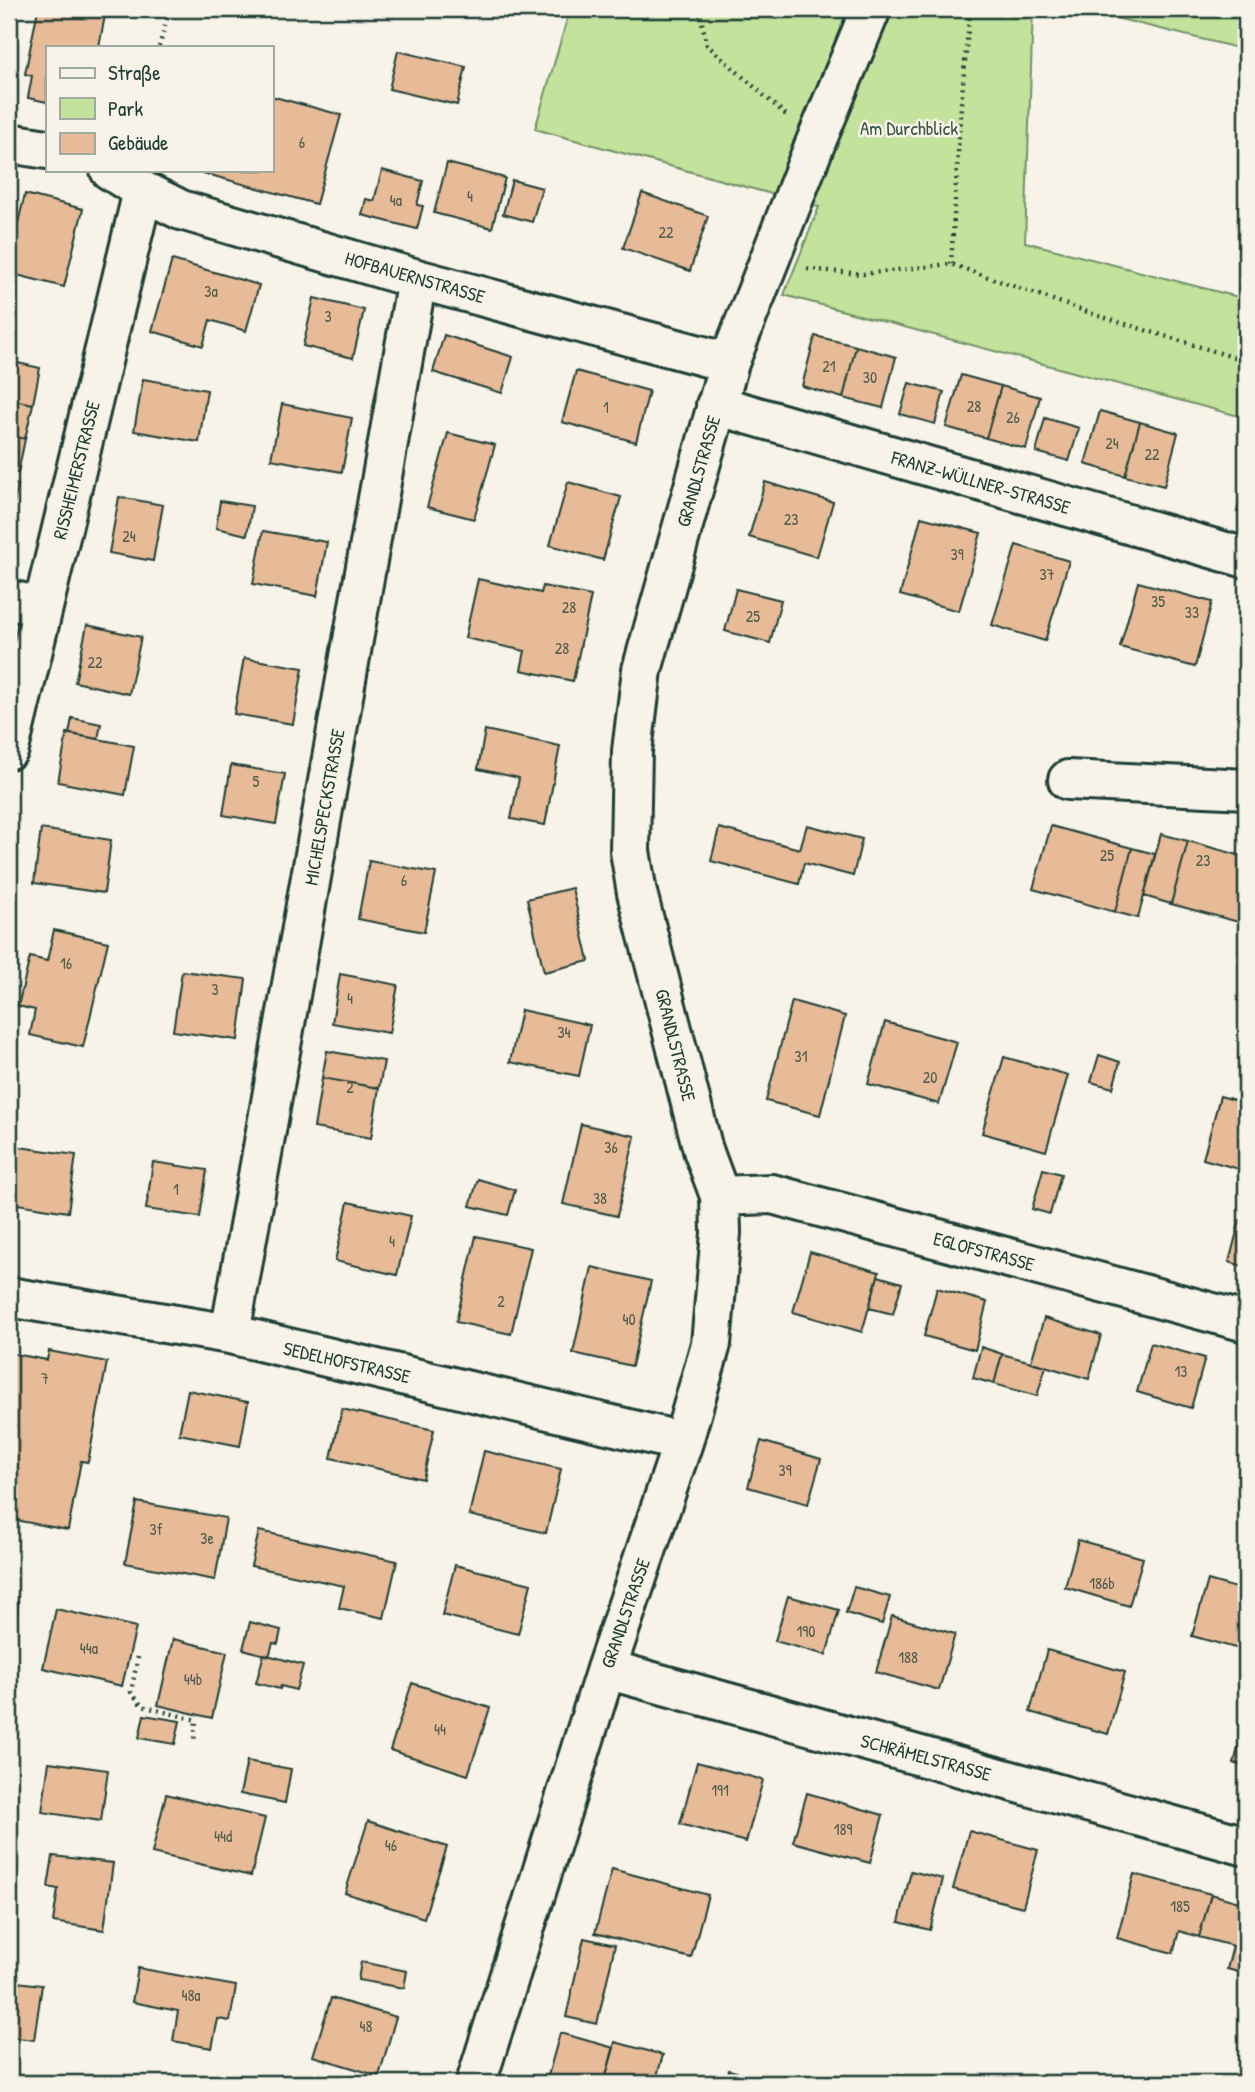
<svg xmlns="http://www.w3.org/2000/svg" width="1255" height="2092" viewBox="0 0 1255 2092" font-family="'Patrick Hand',sans-serif">
  <style>
    .green { fill: #c3e29b; stroke: #719068; stroke-width: 2 }
    .building { fill: #e7bb97; stroke: #1f3d34; stroke-width: 2 }
    .lines { fill: none; stroke-linecap: round; stroke-linejoin: round }
    .minor-casing { stroke: #1f3d34; stroke-width: 44 }
    .path { stroke: #1f3d34; stroke-width: 4.5; stroke-dasharray: 2 5; stroke-linecap: butt }
    .minor { stroke: #f7f3e8; stroke-width: 38 }
    .labels { text-anchor: middle; dominant-baseline: central; stroke-width: 5; stroke-linejoin: round; paint-order: stroke }
    .number-label { font-size: 16px; fill: #515c4d }
    .park-label { font-size: 19px; fill: #385643; stroke: #f7f3e8 }
    .street-label { font-size: 19px; fill: #1f3d34; stroke: #f7f3e8 }
  </style>
  <rect width="100%" height="100%" fill="#f7f3e8"/>
  <filter id="ink" filterUnits="userSpaceOnUse"><feTurbulence type="fractalNoise" baseFrequency=".0143" numOctaves="2"/><feDisplacementMap in="SourceGraphic" scale="14" xChannelSelector="R" yChannelSelector="G"/><feConvolveMatrix kernelMatrix="1 2 1 2 8 2 1 2 1" color-interpolation-filters="sRGB"/></filter>
  <g filter="url(#ink)">
    <path class="green" d="M570,9h463l-8,233 221,57v119l-462,-123 35,-88 -284,-78z
      M1079,9h167v41z"/>
    <path class="building" d="M38,9l68,1 -7,37h-52v55l-19,-4 4,-22 -7,-2z
      M398,51l68,16 -9,38 -68,-16z
      M271,96l70,19 -25,89 -124,-34h79z
      M447,163l58,15 -13,50 -58,-15z
      M382,170l41,11 -6,24 6,1 -6,23 -55,-14 4,-16 8,2z
      M512,180l30,8 -10,34 -29,-8z
      M642,193l66,23 -18,55 -67,-23z
      M25,194l58,15 -19,78 -55,-14v-13z
      M172,260l87,25 -13,46 -36,-11 -7,26 -51,-15z
      M314,298l50,12 -11,48 -50,-12z
      M444,335l69,22 -11,36 -69,-21z
      M815,336l41,10 -13,52 -41,-12z
      M856,346l40,11 -13,51 -40,-10z
      M9,361l31,7 -7,36 -24,-5z
      M576,371l73,20 -13,51 -74,-20z
      M961,375l40,11 -15,52 -40,-11z
      M143,379l64,11 -8,52 -65,-11z
      M909,383l35,9 -9,32 -35,-10z
      M1001,386l39,11 -14,52 -40,-11z
      M9,399l24,5 -8,35 -16,-4z
      M282,404l70,14 -10,54 -71,-13z
      M1100,411l40,11 -15,54 -40,-12z
      M1045,418l34,10 -10,33 -33,-9z
      M1140,422l38,11 -14,53 -39,-10z
      M448,433l47,12 -21,74 -47,-12z
      M9,435l16,4 -7,34 -9,-2z
      M1246,479v35l-9,-2z
      M568,482l53,15 -18,63 -53,-15z
      M765,482l68,20 -16,55 -68,-20z
      M9,483l9,2 -9,42z
      M119,497l44,8 -10,56 -44,-8z
      M220,501l32,5 -5,29 -31,-7z
      M921,517l60,16 -22,78 -59,-16z
      M263,531l64,11 -10,54 -64,-12z
      M1016,545l53,16 -24,80 -53,-16z
      M478,579l63,14 2,-7 48,10 -18,85 -52,-11 4,-19 -60,-13z
      M1138,582l74,20 -17,65 -75,-20z
      M736,589l45,11 -11,43 -45,-12z
      M87,625l54,12 -12,57 -54,-12z
      M244,658l59,10 -10,56 -59,-10z
      M72,718l29,6 -3,15 -29,-5z
      M485,730l75,16 -15,79 -34,-6 8,-41 -41,-9z
      M67,733l67,13 -9,49 -67,-13z
      M231,765l54,9 -9,50 -53,-9z
      M807,825l55,14 -9,37 -49,-13 -5,21 -88,-23 8,-33 81,21z
      M1051,826l81,22 -17,64 -82,-23z
      M41,829l70,11 -7,53 -70,-10z
      M1161,834l27,7 -17,63 -27,-8z
      M1188,841l58,16v67l-75,-20z
      M1132,848l23,6 -17,64 -23,-6z
      M369,861l67,12 -12,59 -66,-13z
      M572,888l17,73 -45,11 -17,-73z
      M54,930l54,12 -25,105 -53,-12 5,-25 -17,-4 12,-49 17,4z
      M182,971l64,8 -8,61 -65,-9z
      M340,974l58,11 -9,48 -57,-10z
      M792,1001l53,15 -25,99 -54,-14z
      M521,1010l69,15 -11,51 -69,-14z
      M885,1022l72,20 -18,62 -71,-20z
      M327,1051l57,10 -5,27 -57,-10z
      M1099,1055l21,7 -7,26 -22,-6z
      M1004,1057l64,18 -22,76 -64,-18z
      M322,1078l57,10 -8,50 -57,-10z
      M1220,1096l26,7v68l-43,-12z
      M581,1124l54,12 -18,80 -54,-12z
      M19,1147l57,8 -8,57 -57,-9z
      M153,1162l54,8 -7,47 -54,-8z
      M1043,1169l18,5 -11,40 -18,-5z
      M478,1179l37,11 -7,25 -38,-9z
      M348,1202l63,14 -14,59 -62,-14z
      M1240,1220l6,2v45l-17,-5z
      M476,1236l55,12 -20,86 -55,-12z
      M810,1252l69,20 -17,60 -69,-20z
      M592,1267l59,14 -19,85 -59,-13z
      M878,1276l24,7 -9,31 -24,-6z
      M937,1288l50,14 -12,48 -51,-14z
      M1044,1318l57,17 -12,44 -58,-17z
      M1151,1343l54,15 -14,50 -54,-16z
      M981,1347l21,7 -8,30 -21,-6z
      M49,1351l58,11 -19,100 -7,-1 -13,69 -59,-11v-166l38,7z
      M1002,1354l44,12 -9,30 -43,-12z
      M188,1390l60,12 -8,44 -61,-12z
      M342,1409l92,21 -11,49 -92,-21z
      M761,1441l60,18 -13,45 -60,-17z
      M484,1451l77,18 -15,64 -77,-18z
      M137,1502l89,16 -11,62 -90,-17z
      M259,1531l138,30 -13,57 -45,-10 5,-22 -93,-20z
      M1078,1540l65,18 -14,48 -64,-19z
      M455,1565l76,19 -13,50 -76,-19z
      M1208,1580l38,11v60l-54,-15z
      M854,1587l36,10 -8,27 -36,-11z
      M788,1596l51,14 -13,45 -51,-14z
      M9,1601l9,1 -9,74z
      M56,1609l80,18 -14,59 -79,-18z
      M892,1616l63,18 -16,56 -63,-18z
      M250,1622l31,8 -3,14 -5,-1 -4,13 -26,-7z
      M173,1639l54,13 -15,66 -54,-13z
      M1047,1650l78,22 -17,62 -78,-22z
      M264,1654l39,11 -7,25 -15,-4 -1,3 -24,-6z
      M412,1683l78,25 -22,67 -78,-25z
      M144,1715l36,6 -5,23 -36,-6z
      M1246,1719v48l-12,-4z
      M247,1761l44,8 -6,34 -45,-9z
      M49,1762l59,8 -7,51 -59,-9z
      M697,1762l66,18 -17,62 -66,-18z
      M807,1793l76,22 -13,48 -77,-21z
      M166,1794l99,24 -14,58 -99,-23z
      M368,1821l79,26 -23,71 -79,-25z
      M969,1831l69,19 -15,57 -70,-18z
      M53,1856l60,7 -9,67 -51,-8 5,-33 -10,-2z
      M612,1869l96,26 -17,63 -96,-25z
      M911,1871l32,8 -13,51 -31,-8z
      M1134,1874l77,20 -12,43 -20,-6 -6,22 -56,-15z
      M1211,1894l35,10v70l-19,-5 6,-23 -34,-9z
      M584,1938l31,7 -18,79 -31,-7z
      M361,1962l46,9 -3,17 -46,-8z
      M138,1968l98,18 -6,35 -12,-2 -6,29 -39,-7 5,-30 -46,-9z
      M9,1981l33,4 -8,55 -25,-3z
      M331,1998l65,19 -17,59 -66,-20z
      M560,2033l54,15 -10,35h-58z
      M615,2042l48,13 -8,28h-51z
      M729,2070l45,13h-49z"/>
    <g class="lines">
      <defs>
        <path id="minor" d="M9,143l38,6
          M110,170l33,21 38,19 236,69 312,84
          M716,405l530,153
          M9,600l34,7
          M9,749l134,-558
          M1068,780l178,9
          M720,1196l52,-2 474,128
          M9,1297l221,37 453,108
          M230,1334l187,-1055
          M606,1669l640,177
          M476,2083l130,-414 77,-227 28,-98 10,-111 -1,-37 -17,-46 -66,-257 -7,-42 2,-100 10,-81 87,-307 86,-219 56,-135"/>
      </defs>
      <use href="#minor" class="minor-casing"/>
      <path class="path" d="M699,9l8,36 79,70
        M159,47l11,-38
        M951,264l10,-159 9,-96
        M807,269l56,5 88,-10 142,50 153,47
        M138,1657l-7,35 11,14 54,14 -2,22
        M9,1961l5,1"/>
      <use href="#minor" class="minor"/>
    </g>
  </g>
  <g class="labels">
    <g class="number-label">
      <text x="302" y="142">6</text>
      <text x="470" y="196">4</text>
      <text x="396" y="200">4a</text>
      <text x="666" y="232">22</text>
      <text x="211" y="291">3a</text>
      <text x="328" y="316">3</text>
      <text x="829" y="366">21</text>
      <text x="870" y="377">30</text>
      <text x="974" y="406">28</text>
      <text x="606" y="407">1</text>
      <text x="1013" y="417">26</text>
      <text x="1112" y="443">24</text>
      <text x="1152" y="454">22</text>
      <text x="791" y="519">23</text>
      <text x="129" y="536">24</text>
      <text x="957" y="554">39</text>
      <text x="1047" y="574">37</text>
      <text x="1158" y="601">35</text>
      <text x="569" y="607">28</text>
      <text x="1192" y="612">33</text>
      <text x="753" y="616">25</text>
      <text x="562" y="648">28</text>
      <text x="95" y="662">22</text>
      <text x="256" y="781">5</text>
      <text x="1107" y="855">25</text>
      <text x="1203" y="860">23</text>
      <text x="404" y="880">6</text>
      <text x="66" y="963">16</text>
      <text x="215" y="989">3</text>
      <text x="350" y="998">4</text>
      <text x="564" y="1032">34</text>
      <text x="801" y="1056">31</text>
      <text x="930" y="1077">20</text>
      <text x="350" y="1087">2</text>
      <text x="611" y="1147">36</text>
      <text x="176" y="1189">1</text>
      <text x="600" y="1198">38</text>
      <text x="392" y="1241">4</text>
      <text x="501" y="1301">2</text>
      <text x="629" y="1319">40</text>
      <text x="1181" y="1371">13</text>
      <text x="45" y="1378">7</text>
      <text x="785" y="1470">39</text>
      <text x="156" y="1529">3f</text>
      <text x="207" y="1538">3e</text>
      <text x="1102" y="1583">186b</text>
      <text x="806" y="1631">190</text>
      <text x="89" y="1648">44a</text>
      <text x="908" y="1657">188</text>
      <text x="193" y="1679">44b</text>
      <text x="440" y="1729">44</text>
      <text x="720" y="1790">191</text>
      <text x="843" y="1829">189</text>
      <text x="223" y="1836">44d</text>
      <text x="391" y="1845">46</text>
      <text x="1180" y="1906">185</text>
      <text x="191" y="1995">48a</text>
      <text x="366" y="2026">48</text>
    </g>
    <g class="park-label">
      <text x="909" y="128">Am Durchblick</text>
    </g>
    <g class="street-label">
      <text transform="translate(415 277) rotate(16)">HOFBAUERNSTRASSE</text>
      <text transform="translate(76 470) rotate(-76)">RISSHEIMERSTRASSE</text>
      <text transform="translate(698 471) rotate(-74)">GRANDLSTRASSE</text>
      <text transform="translate(981 482) rotate(16)">FRANZ-WÜLLNER-STRASSE</text>
      <text transform="translate(324 807) rotate(-80)">MICHELSPECKSTRASSE</text>
      <text transform="translate(676 1045) rotate(76)">GRANDLSTRASSE</text>
      <text transform="translate(984 1251) rotate(15)">EGLOFSTRASSE</text>
      <text transform="translate(347 1362) rotate(13)">SEDELHOFSTRASSE</text>
      <text transform="translate(625 1613) rotate(-71)">GRANDLSTRASSE</text>
      <text transform="translate(926 1757) rotate(15)">SCHRÄMELSTRASSE</text>
    </g>
  </g>
  <rect width="1255" height="2092" fill="none" stroke="#f7f3e8" stroke-width="35"/>
  <rect x="18" y="18" width="1220" height="2057" fill="none" stroke="#1f3d34" stroke-width="2.5" filter="url(#ink)"/>
  <rect x="46" y="46" width="228" height="126" fill="#f7f3e8" stroke="#a1aaa0" stroke-width="2"/>
  <rect x="60" y="68" width="35" height="10" fill="#f7f3e8" stroke="#a1aaa0" stroke-width="2"/>
  <text x="108" y="80" font-size="21" fill="#1f3d34">Straße</text>
  <rect x="60" y="98" width="35" height="21" fill="#c3e29b" stroke="#a1aaa0" stroke-width="2"/>
  <text x="108" y="116" font-size="21" fill="#1f3d34">Park</text>
  <rect x="60" y="133" width="35" height="21" fill="#e7bb97" stroke="#a1aaa0" stroke-width="2"/>
  <text x="108" y="150" font-size="21" fill="#1f3d34">Gebäude</text>
</svg>
